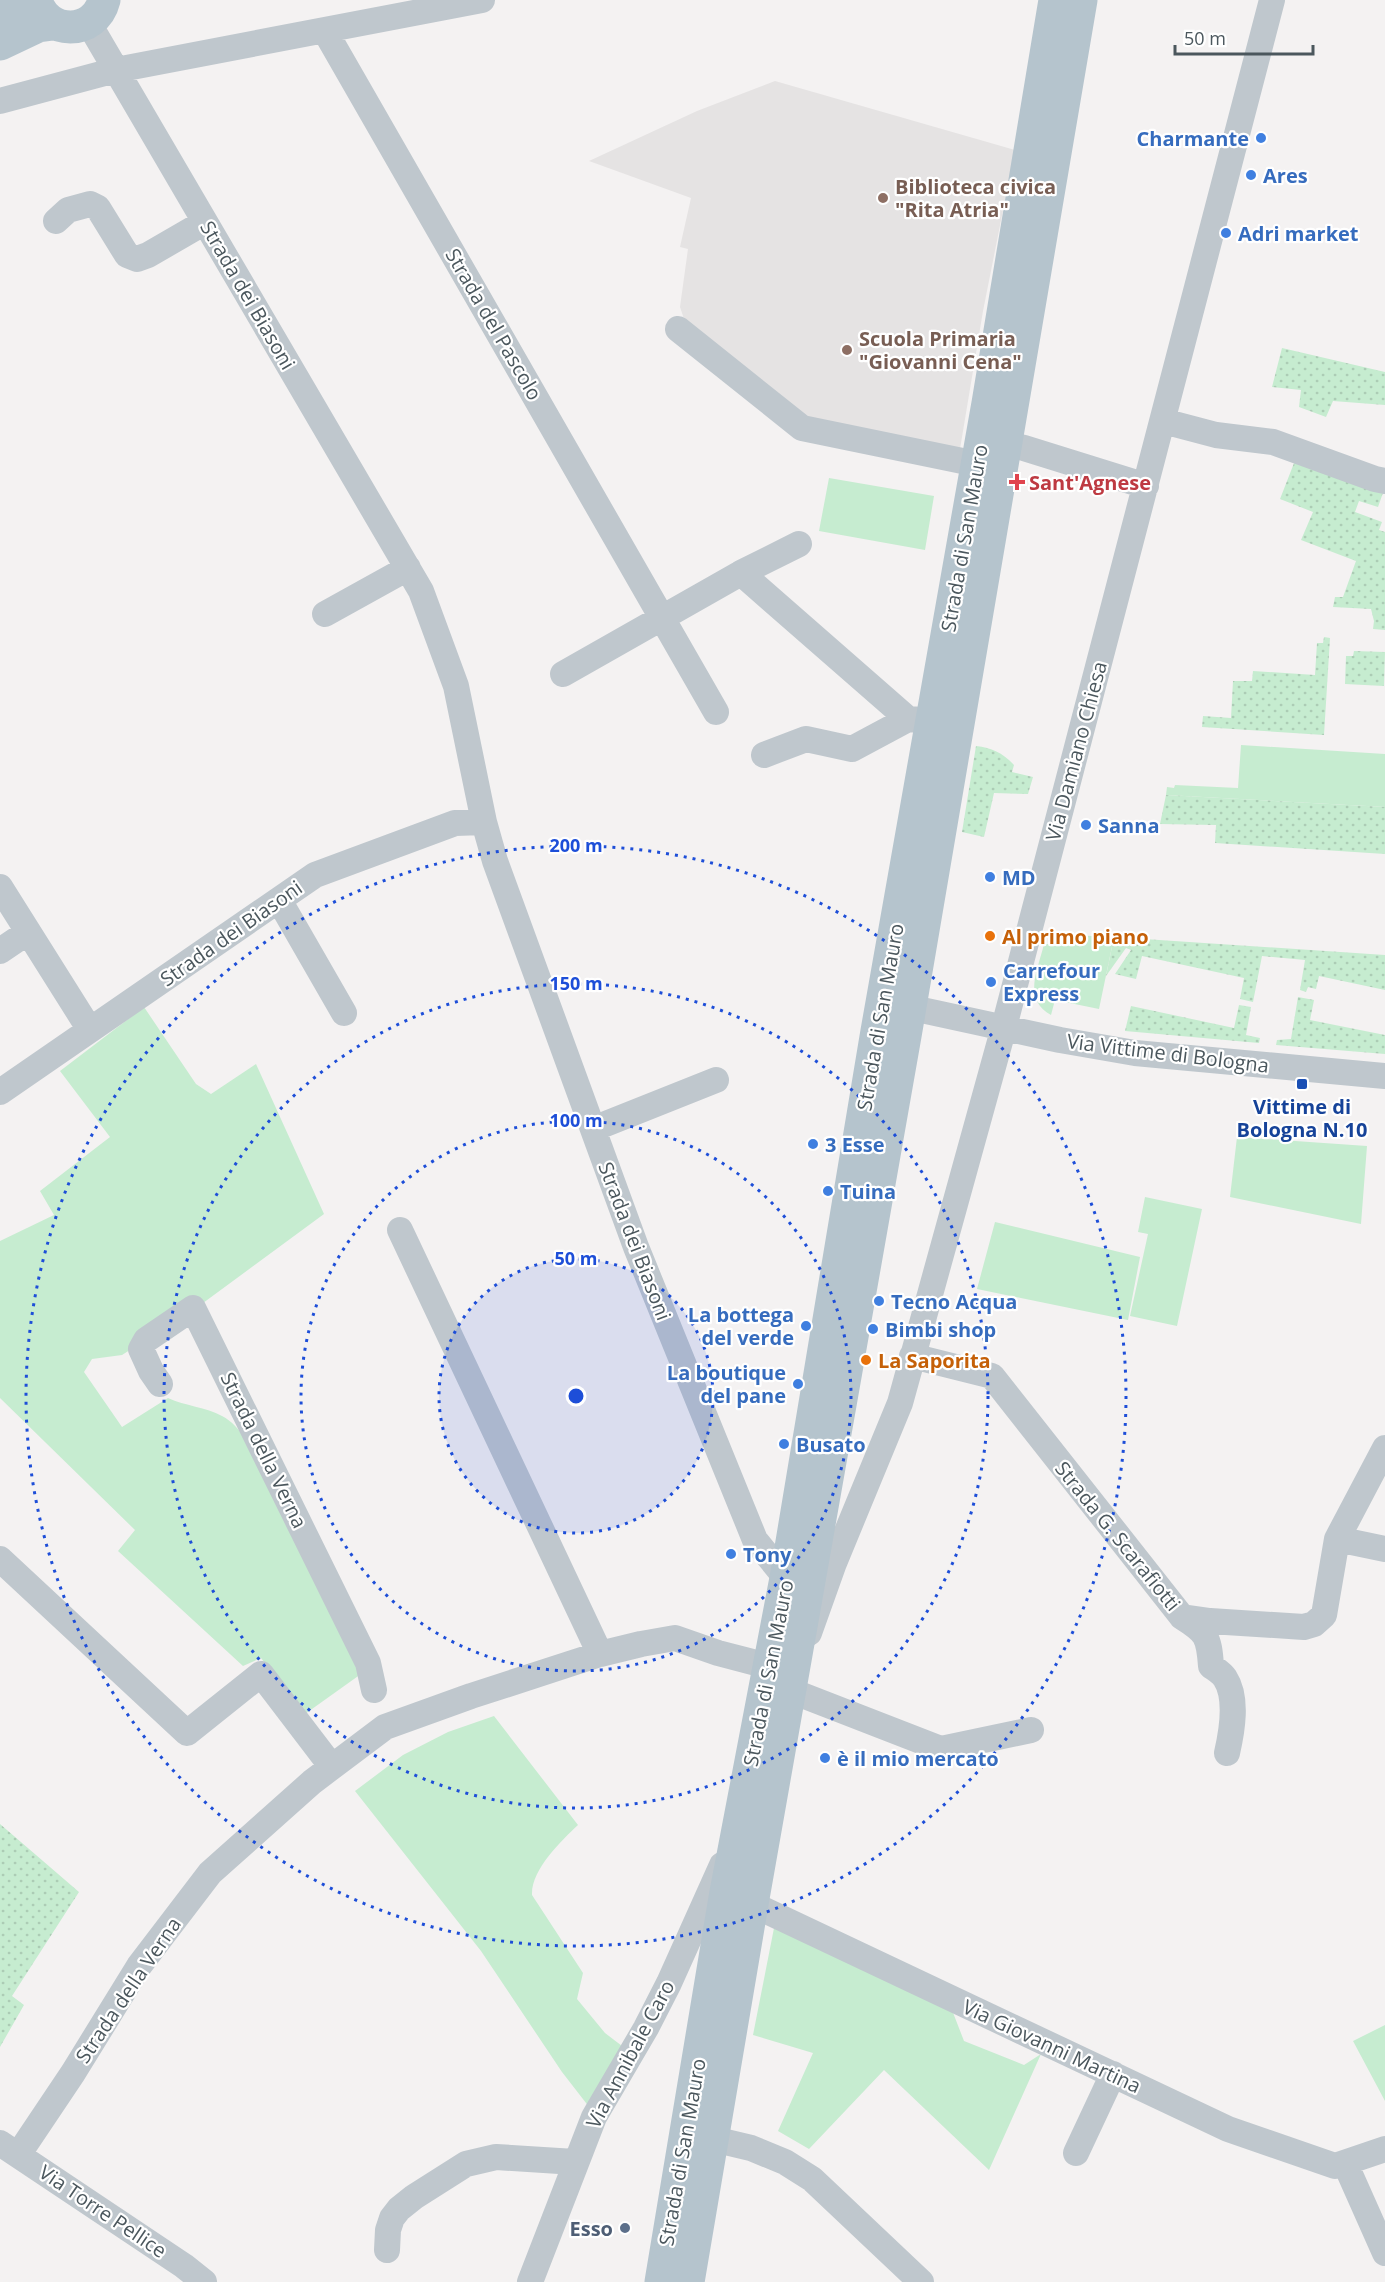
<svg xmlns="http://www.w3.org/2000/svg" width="1385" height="2282" viewBox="0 0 1385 2282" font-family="'Open Sans',sans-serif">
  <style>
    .education { fill: #e5e3e3 }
    .green { fill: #c6ecd0 }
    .garden { fill: url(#garden-dots) }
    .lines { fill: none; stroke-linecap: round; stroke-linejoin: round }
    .minor { stroke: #bfc7cd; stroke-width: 26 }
    .major { stroke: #b5c4cd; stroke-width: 33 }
    .ring { fill: none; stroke: #1d4ed8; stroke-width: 3; stroke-dasharray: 3 6 }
    .shop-dot { fill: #3f7fe0; stroke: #fff; stroke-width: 2 }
    .education-dot { fill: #8d6e63; stroke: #fff; stroke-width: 2 }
    .health-dot { fill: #e0444e; stroke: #fff; stroke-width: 2 }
    .food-dot { fill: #e8710a; stroke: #fff; stroke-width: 2 }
    .transit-dot { fill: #1a4fb4; stroke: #fff; stroke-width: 2 }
    .service-dot { fill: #5c6f8a; stroke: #fff; stroke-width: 2 }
    .labels { text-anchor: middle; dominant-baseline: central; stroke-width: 4.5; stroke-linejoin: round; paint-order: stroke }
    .shop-label { font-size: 20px; font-weight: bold; fill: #366cbe; stroke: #fff; text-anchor: start }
    .education-label { font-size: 20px; font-weight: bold; fill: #785e54; stroke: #fff; text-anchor: start }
    .street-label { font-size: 20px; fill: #4b575d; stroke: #fff }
    .health-label { font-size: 20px; font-weight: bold; fill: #be3a42; stroke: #fff; text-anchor: start }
    .food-label { font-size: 20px; font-weight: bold; fill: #c56008; stroke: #fff; text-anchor: start }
    .transit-label { font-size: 20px; font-weight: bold; fill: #164399; stroke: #fff }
    .service-label { font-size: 20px; font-weight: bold; fill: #4e5e75; stroke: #fff; text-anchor: end }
    .centre { fill: #1d4ed8; stroke: #fff; stroke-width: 3 }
    .ring-label { font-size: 18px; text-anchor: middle; font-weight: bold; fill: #1d4ed8; stroke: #fff; stroke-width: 4.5; stroke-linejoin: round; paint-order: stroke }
  </style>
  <defs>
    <pattern id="garden-dots" width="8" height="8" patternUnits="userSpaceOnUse" patternTransform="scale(1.5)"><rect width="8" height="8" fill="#c6ecd0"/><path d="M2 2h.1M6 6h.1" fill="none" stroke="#acccb5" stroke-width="1.8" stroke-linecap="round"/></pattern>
  </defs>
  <rect width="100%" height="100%" fill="#f4f2f2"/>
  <path class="education" d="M775,81l240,69 -32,161 -24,144 -156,-30 -119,-106 -4,-12 8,-58 -8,-2 11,-49 -102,-37 108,-50z"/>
  <path class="green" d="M829,478l105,18 -9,54 -106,-19z
    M1241,745l144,9v53l-219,-12 1,-8 7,1 1,-3 63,3z
    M1071,935l43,2 -15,72 -44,-9 -4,15c-29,-16 -13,-45 -7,-71h26z
    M144,1007l52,77 15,10 45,-30 68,150 -125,92 -77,49 -30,4 -8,13 38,55 46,-29c17,8 38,9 54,18 10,5 17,14 24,23l115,235 -56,40 -44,-56 -18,8 -125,-115 17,-21 -135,-132v-157l54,-26 -14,-24 70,-54 -50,-66z
    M1237,1137l130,9 -6,78 -131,-27z
    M1145,1197l57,12 -25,117 -47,-10 18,-82 -10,-2z
    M995,1222l145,35 -12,63 -151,-31z
    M494,1716l84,109c-17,16 -47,45 -46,70l51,78 -6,26 28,34 21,16 -33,63 -31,-40 -81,-121 -126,-160 48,-36 45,-23z
    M774,1928l178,82 12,31 60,24 17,-11 -52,116 -105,-100 -75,79 -31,-18 35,-78 -60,-18z
    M1385,2025v76l-32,-60z"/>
  <path class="garden" d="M1282,348l103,24v33l-52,-4 -7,16 -27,-10 2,-17 -29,-3z
    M1296,458l88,32 -6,17 -19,-6 -4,11 27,10 -3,8 6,2v98l-12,-1 1,-8 -3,-12 -38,-2 2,-10h8l13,-36 -55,-21 12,-28 -33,-13z
    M1324,637l6,1 -6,97 -122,-8 1,-11 28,2 2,-37h19l1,-10 62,4 2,-32h6z
    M1354,651l31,1 -1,34 -39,-2 1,-28h7z
    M976,746c16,2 27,7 38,19l-2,7 21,5 -5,17 -34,-1 -10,44 -22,-5z
    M1166,795l219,12v47l-170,-11 1,-18 -56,-1z
    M1114,937l271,18v35l-66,-14 -3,13 -8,-2 -2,5 -6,-2 5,-30 -43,-4 -9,46 -13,-3 4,-21 -102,-22 -6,23 -21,-5 16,-24 -5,-2 -20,28z
    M1298,997l16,3 -4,20 75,15v19l-109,-9 1,-5 14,-1z
    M1239,1005l12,2 -5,28 14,3 -1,5 -134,-12 6,-25 103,22z
    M0,1824l79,68 -67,104 12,9 -24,42z"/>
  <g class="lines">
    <path class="minor" d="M88,22l333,569 35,95 28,136 11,39 141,386 119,293 31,38 48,-15 66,-160 104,-376 268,-1027
      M325,31l391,681
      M0,101l116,-31 366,-70
      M56,221l12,-11 22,-6 8,4 29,47 10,4 11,-4 57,-33
      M678,329l124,99 175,36
      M1163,421l53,14 57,7 102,37 10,2
      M989,440l35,8 122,38
      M741,573l167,146
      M325,614l83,-46
      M563,674l178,-101 58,-29
      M764,755l42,-16 46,10 56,-30 14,1
      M0,887l90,143
      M279,900l65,113
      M0,951l28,-19
      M894,1004l166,36 75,13 250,23
      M0,1092l315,-217 140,-52 29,-1
      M593,1129l123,-49
      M400,1230l200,424
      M912,1356l80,20 190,241 28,4 94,6 10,-3 10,-9 13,-76 48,-91
      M160,1384l-9,-13 -10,-22 5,-9 47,-32 175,355 6,27
      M1337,1539l48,10
      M0,1559l187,174 74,-59 71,93
      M1182,1617c24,15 27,19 29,49 4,3 11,7 14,12 13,20 7,53 2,75
      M809,1633l25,-70
      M789,1690l152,59 90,-19
      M737,1897l491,232 107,37 50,-17
      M713,2139l38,9 34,14 27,17 109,103
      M0,2143l184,123 20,16
      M1076,2153l37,-79
      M18,2155l55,-82 66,-107 71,-93 102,-91 73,-55 86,-31 129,-42 41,-10 34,-6 43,15 69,18
      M1345,2163l40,90
      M387,2250l1,-20 4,-12 7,-9 15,-12 52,-33 30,-7 79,5
      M530,2282l64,-165 52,-89 23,-45 53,-118"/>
    <path class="major" d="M36,0c10,36 59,36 68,0
      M0,12l23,-12
      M0,44l38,-18 15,-2
      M661,2282l65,-390 60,-314 91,-547 111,-628 67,-403
      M688,2282l64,-378 153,-868 176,-1036"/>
  </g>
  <circle cx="576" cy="1396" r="137" fill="#1d4ed8" fill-opacity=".12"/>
  <g class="ring">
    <circle cx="576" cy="1396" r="137"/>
    <circle cx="576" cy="1396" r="275"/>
    <circle cx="576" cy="1396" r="412"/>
    <circle cx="576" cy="1396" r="550"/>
  </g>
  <g class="shop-dot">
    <circle cx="1261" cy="138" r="6"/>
    <circle cx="1251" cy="175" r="6"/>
    <circle cx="1226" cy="233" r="6"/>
    <circle cx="1086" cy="825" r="6"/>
    <circle cx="990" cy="877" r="6"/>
    <circle cx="991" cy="982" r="6"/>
    <circle cx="813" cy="1144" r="6"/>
    <circle cx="828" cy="1191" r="6"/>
    <circle cx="879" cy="1301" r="6"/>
    <circle cx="806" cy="1326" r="6"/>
    <circle cx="873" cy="1329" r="6"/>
    <circle cx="798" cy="1384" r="6"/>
    <circle cx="784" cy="1444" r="6"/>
    <circle cx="731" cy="1554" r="6"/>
    <circle cx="825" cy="1758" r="6"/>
  </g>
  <g class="education-dot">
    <circle cx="883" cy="198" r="6"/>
    <circle cx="847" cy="350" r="6"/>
  </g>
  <path class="health-dot" d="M1014 473h6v6h6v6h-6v6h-6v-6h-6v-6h6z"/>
  <g class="food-dot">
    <circle cx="990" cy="936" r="6"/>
    <circle cx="866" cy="1360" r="6"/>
  </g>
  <rect class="transit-dot" x="1296" y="1078" width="12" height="12" rx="3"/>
  <circle class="service-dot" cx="625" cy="2228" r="6"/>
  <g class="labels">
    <g class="shop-label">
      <text x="1249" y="138" text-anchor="end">Charmante</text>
      <text x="1263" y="175">Ares</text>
      <text x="1238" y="233">Adri market</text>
      <text x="1098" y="825">Sanna</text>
      <text x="1002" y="877">MD</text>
      <text x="1003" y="970">Carrefour<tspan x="1003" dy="23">Express</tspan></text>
      <text x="825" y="1144">3 Esse</text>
      <text x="840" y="1191">Tuina</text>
      <text x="891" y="1301">Tecno Acqua</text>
      <text x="794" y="1314" text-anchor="end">La bottega<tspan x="794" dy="23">del verde</tspan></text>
      <text x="885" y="1329">Bimbi shop</text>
      <text x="786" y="1372" text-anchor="end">La boutique<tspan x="786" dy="23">del pane</tspan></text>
      <text x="796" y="1444">Busato</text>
      <text x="743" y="1554">Tony</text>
      <text x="837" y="1758">è il mio mercato</text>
    </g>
    <g class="education-label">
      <text x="895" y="186">Biblioteca civica<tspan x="895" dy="23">"Rita Atria"</tspan></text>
      <text x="859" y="338">Scuola Primaria<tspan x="859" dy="23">"Giovanni Cena"</tspan></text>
    </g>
    <g class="street-label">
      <text transform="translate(248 295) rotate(60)">Strada dei Biasoni</text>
      <text transform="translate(494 324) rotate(60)">Strada del Pascolo</text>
      <text transform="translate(964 538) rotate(-80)">Strada di San Mauro</text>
      <text transform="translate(1076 751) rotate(-75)">Via Damiano Chiesa</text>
      <text transform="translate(231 933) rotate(-35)">Strada dei Biasoni</text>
      <text transform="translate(880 1017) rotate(-80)">Strada di San Mauro</text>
      <text transform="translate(1168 1053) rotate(7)">Via Vittime di Bologna</text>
      <text transform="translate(635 1241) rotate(69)">Strada dei Biasoni</text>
      <text transform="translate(264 1450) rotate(64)">Strada della Verna</text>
      <text transform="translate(1118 1536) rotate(51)">Strada G. Scarafiotti</text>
      <text transform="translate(768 1673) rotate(-79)">Strada di San Mauro</text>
      <text transform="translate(128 1990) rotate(-56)">Strada della Verna</text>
      <text transform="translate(1052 2046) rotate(25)">Via Giovanni Martina</text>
      <text transform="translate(630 2054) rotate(-62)">Via Annibale Caro</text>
      <text transform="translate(682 2152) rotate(-80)">Strada di San Mauro</text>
      <text transform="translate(103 2211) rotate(34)">Via Torre Pellice</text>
    </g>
    <g class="health-label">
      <text x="1029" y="482">Sant'Agnese</text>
    </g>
    <g class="food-label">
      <text x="1002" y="936">Al primo piano</text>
      <text x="878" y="1360">La Saporita</text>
    </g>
    <g class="transit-label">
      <text x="1302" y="1106">Vittime di<tspan x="1302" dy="23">Bologna N.10</tspan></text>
    </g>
    <g class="service-label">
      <text x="613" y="2228">Esso</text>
    </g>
  </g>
  <circle cx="576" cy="1396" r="9" class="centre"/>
  <g class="ring-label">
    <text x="576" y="852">200 m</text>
    <text x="576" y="990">150 m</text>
    <text x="576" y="1127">100 m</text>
    <text x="576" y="1265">50 m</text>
  </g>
  <path d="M1175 45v9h138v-9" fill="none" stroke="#4b575d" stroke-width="3"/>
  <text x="1184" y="45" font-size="18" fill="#4b575d" stroke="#ffffff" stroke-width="4.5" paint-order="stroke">50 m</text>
</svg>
